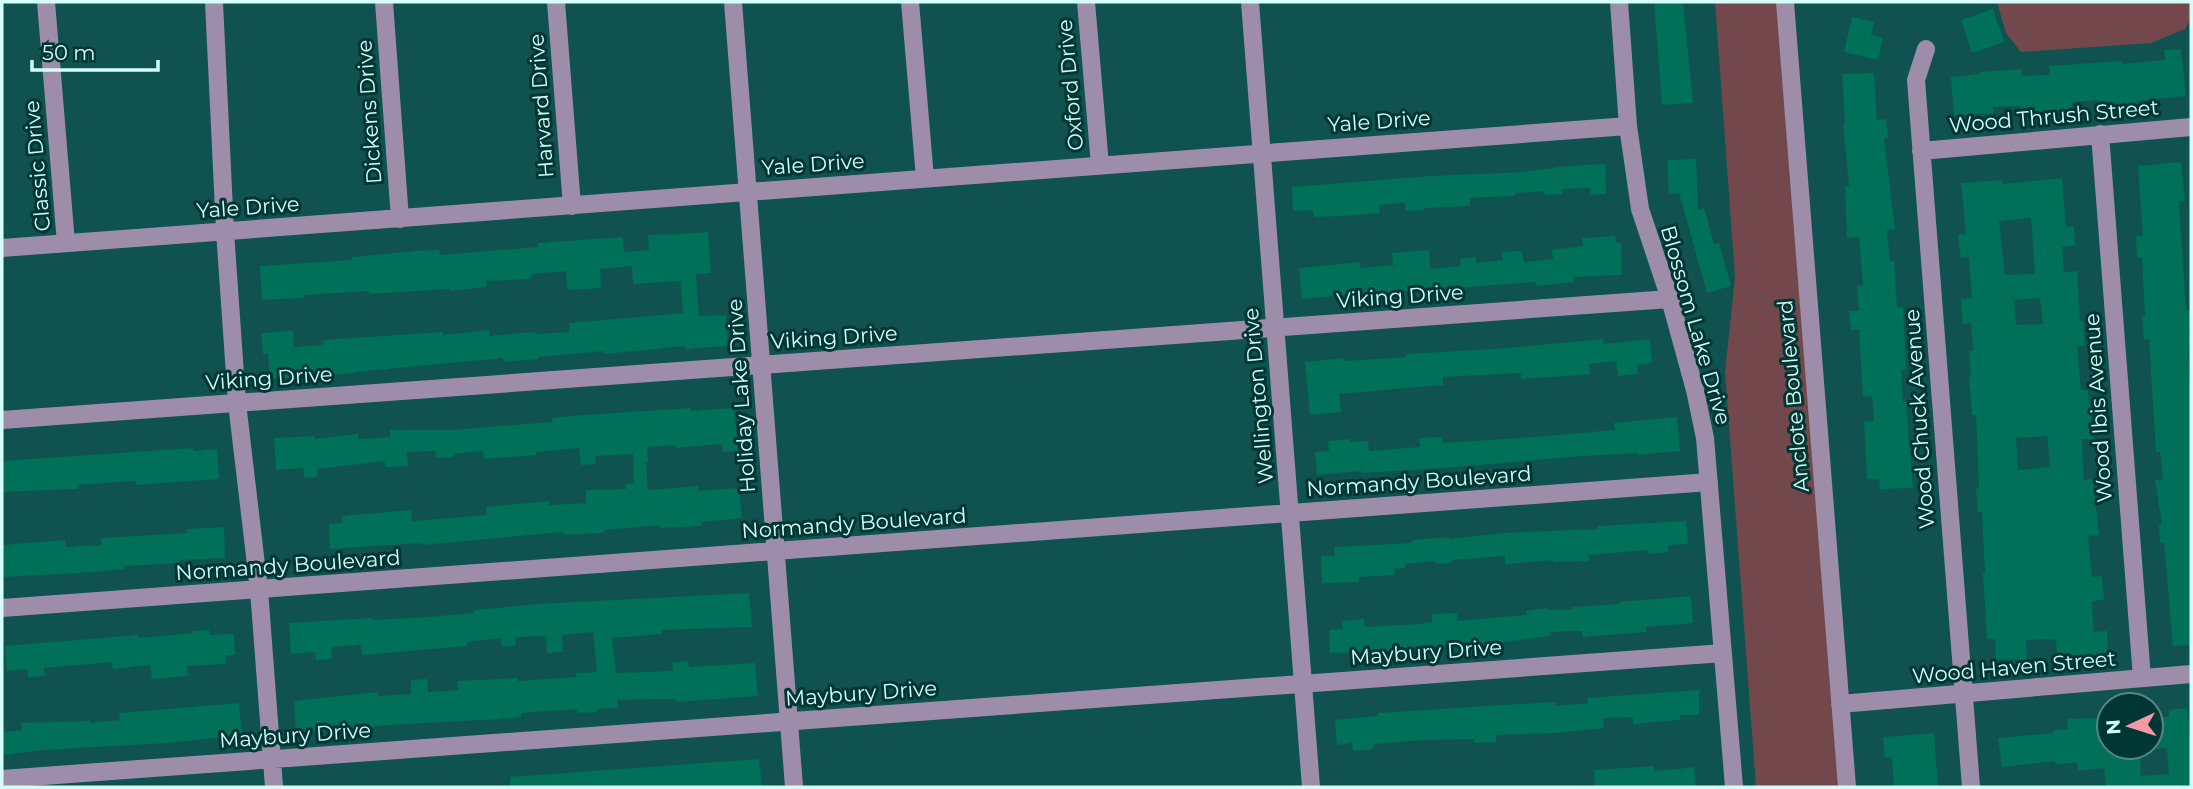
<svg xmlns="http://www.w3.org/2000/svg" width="2193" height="789" viewBox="0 0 2193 789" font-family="Montserrat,sans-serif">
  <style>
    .green { fill: #73484d }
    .building { fill: #007058; fill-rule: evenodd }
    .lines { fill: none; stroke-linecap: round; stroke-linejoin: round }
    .minor { stroke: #9d8da8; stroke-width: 18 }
    .labels { text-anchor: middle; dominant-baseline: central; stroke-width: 6; stroke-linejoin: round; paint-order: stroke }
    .street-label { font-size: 21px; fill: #d5fefb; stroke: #003634 }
  </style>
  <rect width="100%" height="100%" fill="#0f5250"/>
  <path class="green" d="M1715,2h62l62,785h-83l-31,-415 10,-95z
    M1997,2h194v17l-6,10 -34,14 -130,9 -15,-19z"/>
  <path class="building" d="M1654,2h29l10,101 -31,2z
    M1993,9l11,33 -32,11 -11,-33z
    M1852,17l22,5 -3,13 12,3 -5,22 -34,-8z
    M2181,49l5,47 -48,5v3l-39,2v-6l-27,2v7l-31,3 -20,1 -1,-7 -27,1 1,6 -40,3 -3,-39 29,-3 -1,-2 43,-3v7l28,-1 -1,-9 72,-5 1,3 43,-4 -1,-10z
    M1874,73l3,47 9,-1 2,19 -4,1 11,90 -8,1 3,31h4l3,47 6,-1 3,63h-5l2,32h3l7,86 -33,1 -1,-10h-12l-3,-57 10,-1 -2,-25 -9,1 -4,-68 -8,1 -2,-19h10l-2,-25 6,-1 -4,-48 -12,1 -2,-52h4l-6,-63h2l-3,-49z
    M1696,159l2,51 6,-2 10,36 5,-1 12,43 -24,7 -28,-100 -10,1 -2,-34z
    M2181,162l4,39h-6l7,110h5v20h-2l2,19 -3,1 3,58v236l-18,1 -9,-104 -4,1 -1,-18 3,-1 -7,-44 8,-1 -3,-27h-4l-7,-113 -5,1 -2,-24h3l-3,-59 -5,1 -1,-22h7l-5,-70z
    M1605,164l1,30 -15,1 -1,-7 -28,1 1,5 -18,1 -1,-4 -29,2v3l-45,2v8l-46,2v2l-19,1v-8l-26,2 1,8 -36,3 -30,1 -1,-7 -20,1 -1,-24 138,-11 92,-4 46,-6z
    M2062,178l4,49 8,-1 1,19 -13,2 2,25 13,-1 3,50h3l2,25h-8l4,44h7l5,49h-11v10l2,31 9,-1 6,56 -11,1 4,41 10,-1 2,24 -12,1 2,31 13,-1 1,25 -51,2 -1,-19 -30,1 1,19 -31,1 -1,-21h-8l-4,-66h2l-3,-61h-4l-2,-24h3l-3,-73h-4l-3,-39h2l-2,-25h4l-2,-28 -8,1 -2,-25 11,-1 -3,-41 -8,1 -3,-23 8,-1 -5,-51 41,-3 1,4zM2031,218l4,56 -30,1 -6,-54zM2040,298l3,26 -27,1 -2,-25zM2047,436l3,31 -32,3 -2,-32z
    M708,232l3,41 -15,1 3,42 27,-1 2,31 -43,3v-3l-81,8v-3l-66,6v2l-35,3v-4l-148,14 1,1 -86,6 -2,-25h-5l-2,-21 32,-2 1,16 30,-2 -1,-5 120,-8v3l46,-5v6l46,-4 1,2 33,-2v-9l114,-10 -2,-32 -48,3 -1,-18 -32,3 1,19 -16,1 -18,1 -1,-19 -35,3v5l-45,2 1,6 -37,4v-2l-81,5v-3l-65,4v3l-42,2 -2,-34 92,-6v-3l65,-6 22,-1 1,5 98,-8v-4l85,-6 1,15 25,-2 -1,-15 20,-1v1z
    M1615,236l1,7h5l1,32 -49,2 1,5 -38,4v-4l-149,11 1,2 -42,3v-3l-44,4 -3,-31 61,-6v6l33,-3 -1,-12 37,-3 1,19 31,-3 -1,-7 16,-2v6l27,-3 -1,-8 20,-1 2,11 29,-3 -1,-9 31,-4 -1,-8z
    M1603,339v5l47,-5 2,24 -15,2 1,9 -20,2 -2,-15 -27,3 1,10 -23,2 -46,3v-6l-78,4v8l-104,9 2,18 -31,3 -5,-53 40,-4v3l61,-4v-3l103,-6z
    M691,408v3l43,-3 4,43 -15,1 -1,-8 -46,4v-3l-29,2 1,15h-2l2,28 50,-4v5l41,-3 3,30 -41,4v4l-41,2v-3l-56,5v3l-40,2 -1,-3 -141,13 -1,-2 -91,6 -1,-25 14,-1 -1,-7 69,-6 1,11 75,-6 -1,-8 63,-6v4l37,-2v-13l40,-1v-5h8l-1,-30 -38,2 1,8 -15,1 -2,-17 -43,4v3l-52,4 -1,-8 -30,3v3l-17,1 -1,-7 -28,1 1,14 -23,1v-6l-68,8v8l-13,1 -1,-10 -27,2 -2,-32 40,-2v3l44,-5v5l32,-2v-7h62l100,-8v-4l17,-2z
    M1677,417l3,34 -42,4v-2l-55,3 -139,12 -82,5 -1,-2 -44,4 -2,-23 14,-1 -1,-10 21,-2 1,3 18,-1 1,10 51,-4 -1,-9 23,-1 1,6 90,-6 82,-7 -1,-7z
    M193,448v3l24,-2 2,30 -83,6v-4l-58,4v4l-76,3v-31z
    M1686,521l2,23 -20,1v7l-20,2v-4l-59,5v6l-36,1v-2l-48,4v-8l-53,4v3l-17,1v-3l-30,3v4l-11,1 1,6 -36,2v5l-37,1 -1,-27h14l-1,-9 78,-4v-3l37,-3 1,2 53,-6 95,-4v-3z
    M224,527l1,31 -45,2 1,3 -58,3 1,3 -29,3 -92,5 -1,-32 63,-5 1,7 36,-2 -1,-7 86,-5v-4z
    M749,593l3,34 -91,3 1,4 -50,4 4,35 57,-2 -1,-8 16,-2 1,6 66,-4 3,33 -82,6v-3l-59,1 1,8 -21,1v3l-19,1v-4l-57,4v4l-21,2 -111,6 -93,9 -2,-33 84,-9v4l33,-2v-14l16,-1 1,13 30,-2v-9l60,-3v3l58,-4v-4l21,-1 -4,-40 -31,3 1,17 -16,1 -1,-17 -31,1 1,8 -14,2 -1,-9 -34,4v4l-92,8 -13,1 -1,-10 -30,2 1,12 -16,1 -1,-8 -24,2 -2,-31 84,-5v2l55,-3 46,-4v-3l64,-6z
    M1691,596l2,27 -47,4 1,5 -65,5v-6l-32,1v4l-46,6 -91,6v2l-83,3 -1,-23 14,-1 -1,-8 22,-2 1,8 53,-3 14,-2v-8l25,-1v8l70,-6 -1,-4 21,-3v2l26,-1v-2l46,-3v-2z
    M209,630l1,5 24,-1 1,21h-10l1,9 -39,2 1,10 -36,3 -2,-14 -37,4 -1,-7 -68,6 1,8 -17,1 -1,-8 -20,2 -2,-25 133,-11 1,3 54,-5v-2z
    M1699,690v25h-19v5l-47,4v-7l-30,1 1,10 -47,5 -61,2v7l-22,1v-4l-48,1 -53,4 1,5 -21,2 -1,-8 -15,2 -2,-25 43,-4v-3l141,-9 37,-2v4l32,-3 -1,-5z
    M239,703l3,32 -73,8 -126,7 -39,5 -2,-23 20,-2 -1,-7 69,-2v2l30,-3 -1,-7z
    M2187,708l4,42v37h-85l-2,-19 -26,3 -1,-8 -22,1v-3l-53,6 -4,-29 55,-5v-3l15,-1 -1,-10 24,-1 1,1 17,-1v29h31l1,29 28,-2 -2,-26 -16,1v-31l18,-1v-7z
    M1934,733l4,54h-44l-2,-30h-7l-2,-20z
    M759,759l3,28h-252v-10z
    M1654,766l1,5 39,-4 2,20h-101l-1,-17z"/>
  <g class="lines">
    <path class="minor" d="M46,2l20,241
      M214,2l11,229 12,172 22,187 15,197
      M384,2l16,217
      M556,2l16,204
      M733,2l61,785
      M910,2l15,176
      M1086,2l14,163
      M1250,2l61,785
      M1619,2l9,124 12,83 30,90 25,91 10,48 29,349
      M1785,2l62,785
      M1926,49l-10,31 55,707
      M2100,134l42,544
      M1921,151l270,-24
      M2,248l1626,-122
      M2,420l1668,-121
      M2,608l1707,-126
      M1840,704l351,-30
      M2,779l1721,-126"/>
  </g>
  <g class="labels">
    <g class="street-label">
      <text transform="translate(1070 85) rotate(-95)">Oxford Drive</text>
      <text transform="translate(541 106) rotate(-94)">Harvard Drive</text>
      <text transform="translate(369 112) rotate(-94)">Dickens Drive</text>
      <text transform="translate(2054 116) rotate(-5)">Wood Thrush Street</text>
      <text transform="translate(1379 121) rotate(-4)">Yale Drive</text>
      <text transform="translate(813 164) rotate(-4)">Yale Drive</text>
      <text transform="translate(37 166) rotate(-95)">Classic Drive</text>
      <text transform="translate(248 207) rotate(-4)">Yale Drive</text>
      <text transform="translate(1400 296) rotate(-4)">Viking Drive</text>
      <text transform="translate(1696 325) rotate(74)">Blossom Lake Drive</text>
      <text transform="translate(834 337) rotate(-4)">Viking Drive</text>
      <text transform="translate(269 378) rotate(-4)">Viking Drive</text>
      <text transform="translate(741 396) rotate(-94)">Holiday Lake Drive</text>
      <text transform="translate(1258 396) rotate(-95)">Wellington Drive</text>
      <text transform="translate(1793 396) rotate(-95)">Anclote Boulevard</text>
      <text transform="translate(2098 408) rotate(-94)">Wood Ibis Avenue</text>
      <text transform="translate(1919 419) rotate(-94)">Wood Chuck Avenue</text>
      <text transform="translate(1419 481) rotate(-4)">Normandy Boulevard</text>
      <text transform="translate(854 523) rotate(-4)">Normandy Boulevard</text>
      <text transform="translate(288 565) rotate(-4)">Normandy Boulevard</text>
      <text transform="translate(1426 652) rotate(-4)">Maybury Drive</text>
      <text transform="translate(2014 667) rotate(-5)">Wood Haven Street</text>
      <text transform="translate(861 693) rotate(-4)">Maybury Drive</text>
      <text transform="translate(295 735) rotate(-4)">Maybury Drive</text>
    </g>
  </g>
  <rect width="2193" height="789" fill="none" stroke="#d5fefb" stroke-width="7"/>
  <g transform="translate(2130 726) rotate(266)"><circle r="33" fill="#003634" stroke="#558684" stroke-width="2"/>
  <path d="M0-5L12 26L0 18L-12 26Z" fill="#f49aa6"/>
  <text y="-10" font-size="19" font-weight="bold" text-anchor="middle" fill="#d5fefb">N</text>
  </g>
  <path d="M32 60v10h126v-10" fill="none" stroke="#d5fefb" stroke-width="3.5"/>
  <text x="42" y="60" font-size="21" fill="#d5fefb" stroke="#003634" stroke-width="5" paint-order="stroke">50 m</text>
</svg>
